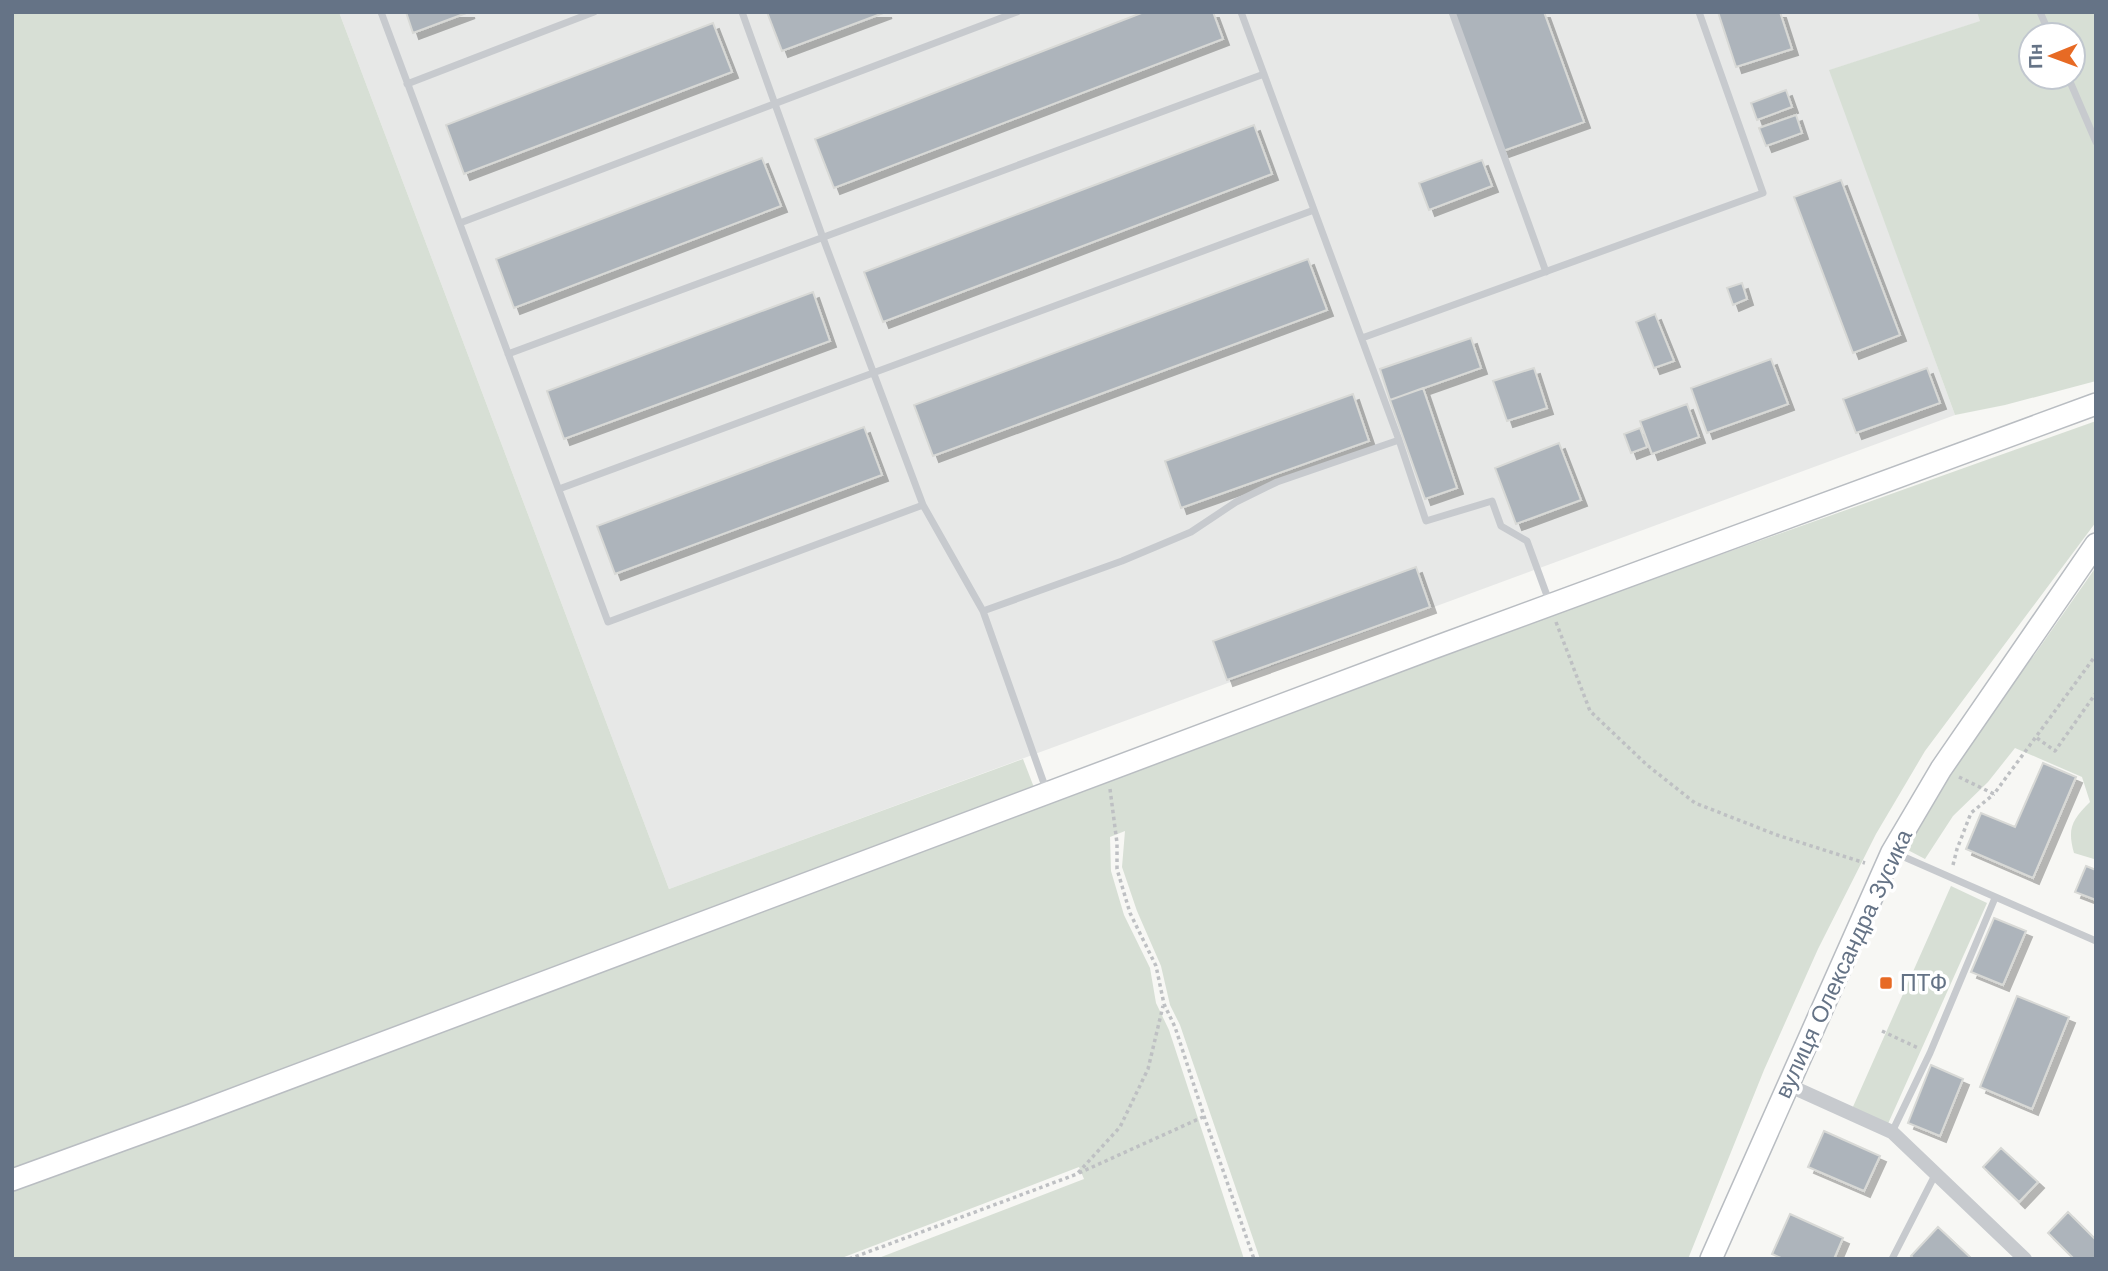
<svg xmlns="http://www.w3.org/2000/svg" width="2108" height="1271" viewBox="0 0 2108 1271" font-family="'Work Sans',sans-serif">
  <style>
    .built { fill: #e7e8e7 }
    .green { fill: #d7dfd5; fill-rule: evenodd }
    .building { fill: #adb4bb; stroke: #d8d9d6; stroke-width: 2; filter: url(#shadow) }
    .lines { fill: none; stroke-linecap: round; stroke-linejoin: round }
    .secondary-casing { stroke: #b9bdc2; stroke-width: 24 }
    .path { stroke: #bec0c3; stroke-width: 3.5; stroke-dasharray: 3.5 3.5; stroke-linecap: butt }
    .lane { stroke: #c7cace; stroke-width: 7 }
    .street { stroke: #c7cace; stroke-width: 14 }
    .secondary { stroke: #fff; stroke-width: 21 }
    .poi-dot { fill: #e76a24; stroke: #fff; stroke-width: 2.5 }
    .labels { text-anchor: middle; dominant-baseline: central; stroke-width: 7; stroke-linejoin: round; paint-order: stroke }
    .street-label { font-size: 23px; fill: #657386; stroke: #fff }
    .poi-label { font-size: 23px; fill: #657386; stroke: #fff; text-anchor: start }
  </style>
  <defs>
    <filter id="shadow"><feDropShadow dx="6" dy="6" stdDeviation="0" flood-color="#0004"/></filter>
  </defs>
  <rect width="100%" height="100%" fill="#f7f7f4"/>
  <path class="built" d="M339,12h1638l4,9 -151,49 125,345 -1286,474z"/>
  <path class="green" d="M12,12h327l330,877 354,-130 12,31 -1023,380z
    M1977,12h119v369l-91,24 -50,10 -126,-345 151,-49zM2031,35h42v42h-42z
    M2096,421v101l-171,229 -49,83 -58,115 -54,121 -76,189h-428l-80,-234 -10,-20 -9,-39 -24,-55 -15,-44 3,-36 -15,6 1,34 13,44 26,53 6,35 13,27 75,229h-368l208,-80 -5,-12 -240,92h-827v-72l1427,-532z
    M2096,567v290l-2,2 -20,-6c-7,-25 -2,-33 16,-51l-8,-25 -67,-29 -27,34 -35,34 -28,43 -23,-12 58,-92 75,-101z
    M1951,886l36,17 -100,223 -35,-17z"/>
  <path class="building" d="M406,12h63l-56,21z
    M767,12h119l-104,39z
    M1144,12h69l10,27 -389,149 -19,-49z
    M1454,12h90l40,110 -81,29z
    M1718,12h62l12,37 -56,18z
    M713,23l19,49 -268,102 -18,-49z
    M1786,90l6,17 -35,13 -6,-17z
    M1796,115l6,18 -36,13 -7,-18z
    M1254,125l18,49 -389,148 -19,-50z
    M762,158l19,48 -267,102 -18,-49z
    M1482,160l10,26 -63,24 -10,-27z
    M1841,180l59,155 -47,18 -59,-156z
    M1308,259l19,51 -394,146 -19,-51z
    M1742,283l5,16 -14,6 -6,-17z
    M813,292l17,49 -266,98 -17,-48z
    M1655,314l19,47 -20,7 -18,-46z
    M1471,338l10,30 -91,32 -10,-31z
    M1771,359l17,45 -81,29 -16,-45z
    M1534,368l13,40 -40,13 -14,-40z
    M1927,368l13,35 -84,30 -13,-34z
    M1423,388l34,100 -32,11 -35,-99z
    M1353,394l16,47 -188,67 -16,-47z
    M1687,404l12,33 -47,17 -12,-33z
    M864,427l18,48 -267,99 -18,-48z
    M1640,428l7,19 -16,6 -7,-19z
    M1559,443l22,57 -65,24 -21,-56z
    M1416,567l14,40 -203,73 -14,-39z
    M2043,763l33,14 -43,101 -67,-29 15,-36 34,14z
    M2086,866l10,4v30l-21,-8z
    M1994,918l32,13 -23,54 -32,-13z
    M2017,996l52,21 -37,92 -52,-22z
    M1931,1065l32,14 -23,57 -32,-13z
    M1824,1131l56,25 -16,35 -56,-24z
    M2001,1148l37,34 -19,20 -36,-35z
    M2068,1212l28,28v19h-22l-26,-26z
    M1790,1214l53,24 -9,21h-51l-11,-5z
    M1938,1227l34,32h-58l-3,-3z"/>
  <g class="lines">
    <defs>
      <path id="secondary" d="M12,1180l179,-65 1242,-467 663,-244
        M1711,1259l181,-407 49,-83 155,-225"/>
    </defs>
    <use href="#secondary" class="secondary-casing"/>
    <path class="path" d="M1556,622l34,89 57,54 48,38 82,32 88,28
      M2037,738l18,13 41,-58
      M1959,777l35,17 102,-139
      M1110,789l7,54v26l13,44 26,53 8,38 11,23 29,89 50,143
      M1953,865l4,-16 14,-36 23,-19
      M1882,1031l36,17
      M1079,1173l124,-56
      M849,1259l228,-85 43,-47 28,-58 15,-63"/>
    <path class="lane" d="M381,12l227,610 315,-117
      M742,12l81,226 100,267 60,106 139,-50 69,-29 45,-30 41,-20 122,-42
      M1241,12l158,428 27,81 66,-20 9,25 26,15 22,60
      M1452,12l94,260
      M2040,12l10,23
      M2068,77l28,65
      M407,84l187,-72
      M460,223l557,-211
      M1362,338l401,-145 -64,-181
      M508,354l756,-280
      M559,489l755,-279
      M983,611l64,181
      M1895,853l201,88
      M1892,1132l38,-79 65,-155
      M1892,1259l44,-86"/>
    <path class="street" d="M1788,1085l104,47 133,127"/>
    <use href="#secondary" class="secondary"/>
  </g>
  <rect class="poi-dot" x="1879" y="976" width="14" height="14" rx="3.5"/>
  <g class="labels">
    <g class="street-label">
      <text transform="translate(1844 964) rotate(-65)">вулиця Олександра Зусика</text>
    </g>
    <g class="poi-label">
      <text x="1900" y="983">ПТФ</text>
    </g>
  </g>
  <rect width="2108" height="1271" fill="none" stroke="#657386" stroke-width="28"/>
  <g transform="translate(2052 56) rotate(269)"><circle r="33" fill="#ffffff" stroke="#c1c7cf" stroke-width="2"/>
  <path d="M0-5L12 26L0 18L-12 26Z" fill="#e76a24"/>
  <text y="-10" font-size="19" font-weight="bold" text-anchor="middle" fill="#657386">Пн</text>
  </g>
</svg>
